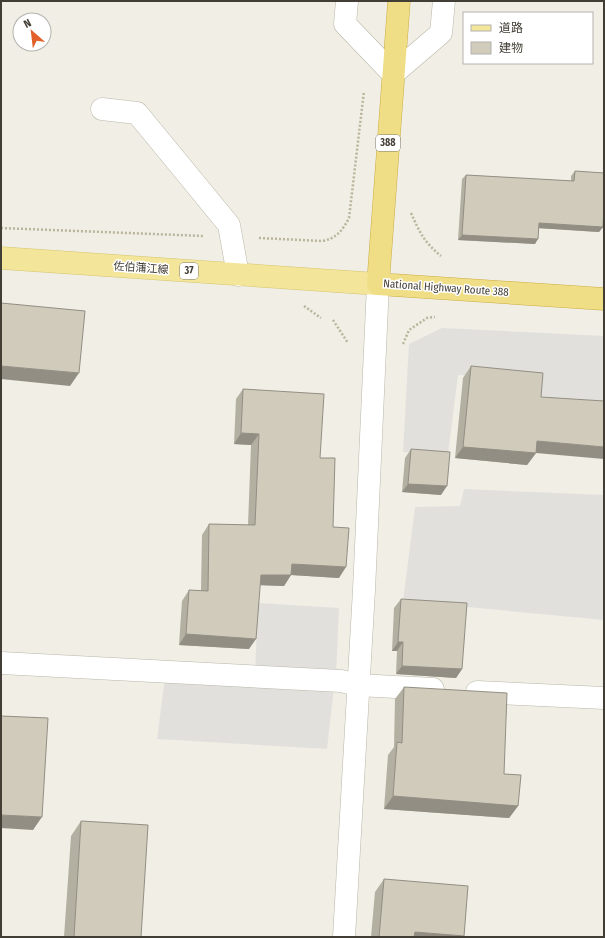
<svg xmlns="http://www.w3.org/2000/svg" width="605" height="938" viewBox="0 0 605 938" font-family="'Fira Sans Condensed','Noto Sans JP',sans-serif">
  <style>
    .parking { fill: #e1e0dc }
    .lines { fill: none; stroke-linecap: round; stroke-linejoin: round }
    .minor-casing { stroke: #bab7a8; stroke-width: 23 }
    .tertiary-casing { stroke: #bab7a8; stroke-width: 23 }
    .primary-casing { stroke: #d5c56d; stroke-width: 23 }
    .trunk-casing { stroke: #cbad44; stroke-width: 23 }
    .path { stroke: #bab49b; stroke-width: 2.5; stroke-dasharray: 2 2; stroke-linecap: butt }
    .minor { stroke: #fff; stroke-width: 22 }
    .tertiary { stroke: #fff; stroke-width: 22 }
    .primary { stroke: #f3e69b; stroke-width: 22 }
    .trunk { stroke: #f0de86; stroke-width: 22 }
    .wall { fill: #b3afa1 }
    .shaded-wall { fill: #928e83 }
    .building { fill: #d0cbbb; stroke: #928e83 }
    .labels { text-anchor: middle; dominant-baseline: central; stroke-width: 3; stroke-linejoin: round; paint-order: stroke }
    .shield { fill: #fff; stroke: #7b7872; stroke-width: 1 }
    .shield-label { font-size: 10px; font-weight: bold; fill: #423e35 }
    .street-label { font-size: 11px; fill: #423e35; stroke: #fff }
  </style>
  <rect width="100%" height="100%" fill="#f0eee5"/>
  <path class="parking" d="M442,328l162,8v71l-65,-2 3,-26 -84,-4 -10,79 -45,-2 6,-108z
    M464,489l140,6v125l-201,-19 12,-94 45,-1z
    M258,603l81,5 -3,68 -81,-4z
    M165,678l169,9 -7,62 -170,-10z"/>
  <g class="lines">
    <defs>
      <path id="minor" d="M347,1l-2,23 48,50 48,-41 3,-32
        M102,109l35,4 92,112 9,50
        M1,663l340,18 17,4 75,4
        M477,692l127,6"/>
      <path id="tertiary" d="M344,937l20,-347 14,-306"/>
      <path id="primary" d="M1,258l377,26"/>
      <path id="trunk" d="M399,1l-21,283 226,15"/>
    </defs>
    <use href="#minor" class="minor-casing"/>
    <use href="#tertiary" class="tertiary-casing"/>
    <use href="#primary" class="primary-casing"/>
    <use href="#trunk" class="trunk-casing"/>
    <path class="path" d="M411,213c9,20 13,29 30,43
      M1,228l203,8
      M259,238l63,3c14,-2 21,-11 27,-23l15,-127
      M304,306l17,12
      M333,320l15,23
      M403,344l6,-14 18,-12 8,-1"/>
    <use href="#minor" class="minor"/>
    <use href="#tertiary" class="tertiary"/>
    <use href="#primary" class="primary"/>
    <use href="#trunk" class="trunk"/>
  </g>
  <path class="wall" d="M575,171l28,56 -4,5 -60,-4 -4,16 -77,-4 4,-61 4,-4 105,6v-5z
    M471,366l65,87 -9,12 -72,-7 8,-80z
    M243,389l77,69 13,69 6,51 -48,-3 -7,11 -24,-1 -11,64 -70,-4 3,-44 7,-11 12,1 1,-56 7,-11 39,1 3,-80 -17,-1 2,-45z
    M411,449l30,46 -39,-3 3,-34z
    M401,599l61,70 -6,9 -60,-4 1,-23h-5l2,-43z
    M404,687l100,87 14,32 -9,12 -125,-9 4,-54 6,-8 1,-48z
    M81,821l60,116h-77l7,-101z
    M384,879l79,58h-92l4,-45z"/>
  <path class="shaded-wall" d="M539,223l64,4 -4,5 -63,-4z
    M462,235l76,4 -3,5 -77,-4z
    M1,366l78,7 -9,13 -69,-7z
    M241,433l18,1 -8,11 -17,-1z
    M537,441l67,6v12l-68,-6 -9,12 -72,-7 8,-11z
    M408,484l39,2 -6,9 -39,-3z
    M292,564l54,3 -7,11 -48,-3 -7,11 -31,-1 8,-10z
    M186,634l70,5 -7,10 -70,-4z
    M398,642h5l-6,9h-5z
    M402,666l60,3 -6,9 -60,-4z
    M393,796l125,10 -9,12 -125,-9z
    M1,815l41,2 -9,13 -32,-2z
    M415,932l49,4 -1,1h-52z"/>
  <path class="building" d="M575,171l29,2v35l-1,19 -64,-4 -1,16 -76,-4 4,-60 108,6z
    M1,303l84,8 -6,62 -78,-7z
    M471,366l72,7 -2,24 63,4v46l-67,-6 -1,12 -73,-6z
    M243,389l81,5 -4,64h15l-2,69 16,1 -3,39 -54,-3 -1,11h-30l-5,64 -70,-5 3,-44 19,1 1,-67 46,1 4,-91 -18,-1z
    M411,449l39,3 -3,34 -39,-2z
    M401,599l66,4 -5,66 -60,-3 1,-24h-5z
    M404,687l103,6 -3,81 17,1 -3,31 -125,-10 4,-54 5,1z
    M1,716l47,2 -6,99 -41,-2z
    M81,821l67,4 -7,112h-67z
    M384,879l84,7 -4,50 -49,-4 -1,5h-35z"/>
  <g class="labels">
    <g class="shield">
      <rect x="376" y="135" width="24" height="16" rx="3"/>
      <rect x="180" y="263" width="18" height="16" rx="3"/>
    </g>
    <g class="shield-label">
      <text x="388" y="143">388</text>
      <text x="189" y="271">37</text>
    </g>
    <g class="street-label">
      <text transform="translate(141 268) rotate(4)">佐伯蒲江線</text>
      <text transform="translate(446 288) rotate(4)">National Highway Route 388</text>
    </g>
  </g>
  <rect width="605" height="938" fill="none" stroke="#423e35" stroke-width="4"/>
  <rect x="463" y="12" width="130" height="52" fill="#ffffff" stroke="#b3b2ae"/>
  <rect x="471" y="25" width="20" height="6" fill="#f3e69b" stroke="#b3b2ae"/>
  <text x="499" y="32" font-size="12" fill="#423e35">道路</text>
  <rect x="471" y="42" width="20" height="12" fill="#d0cbbb" stroke="#b3b2ae"/>
  <text x="499" y="52" font-size="12" fill="#423e35">建物</text>
  <g transform="translate(32 32) rotate(332)"><circle r="19" fill="#ffffff" stroke="#b3b2ae"/>
  <path d="M0-3L7 15L0 10L-7 15Z" fill="#e2602a"/>
  <text y="-6" font-size="11" font-weight="bold" text-anchor="middle" fill="#423e35">N</text>
  </g>
</svg>
